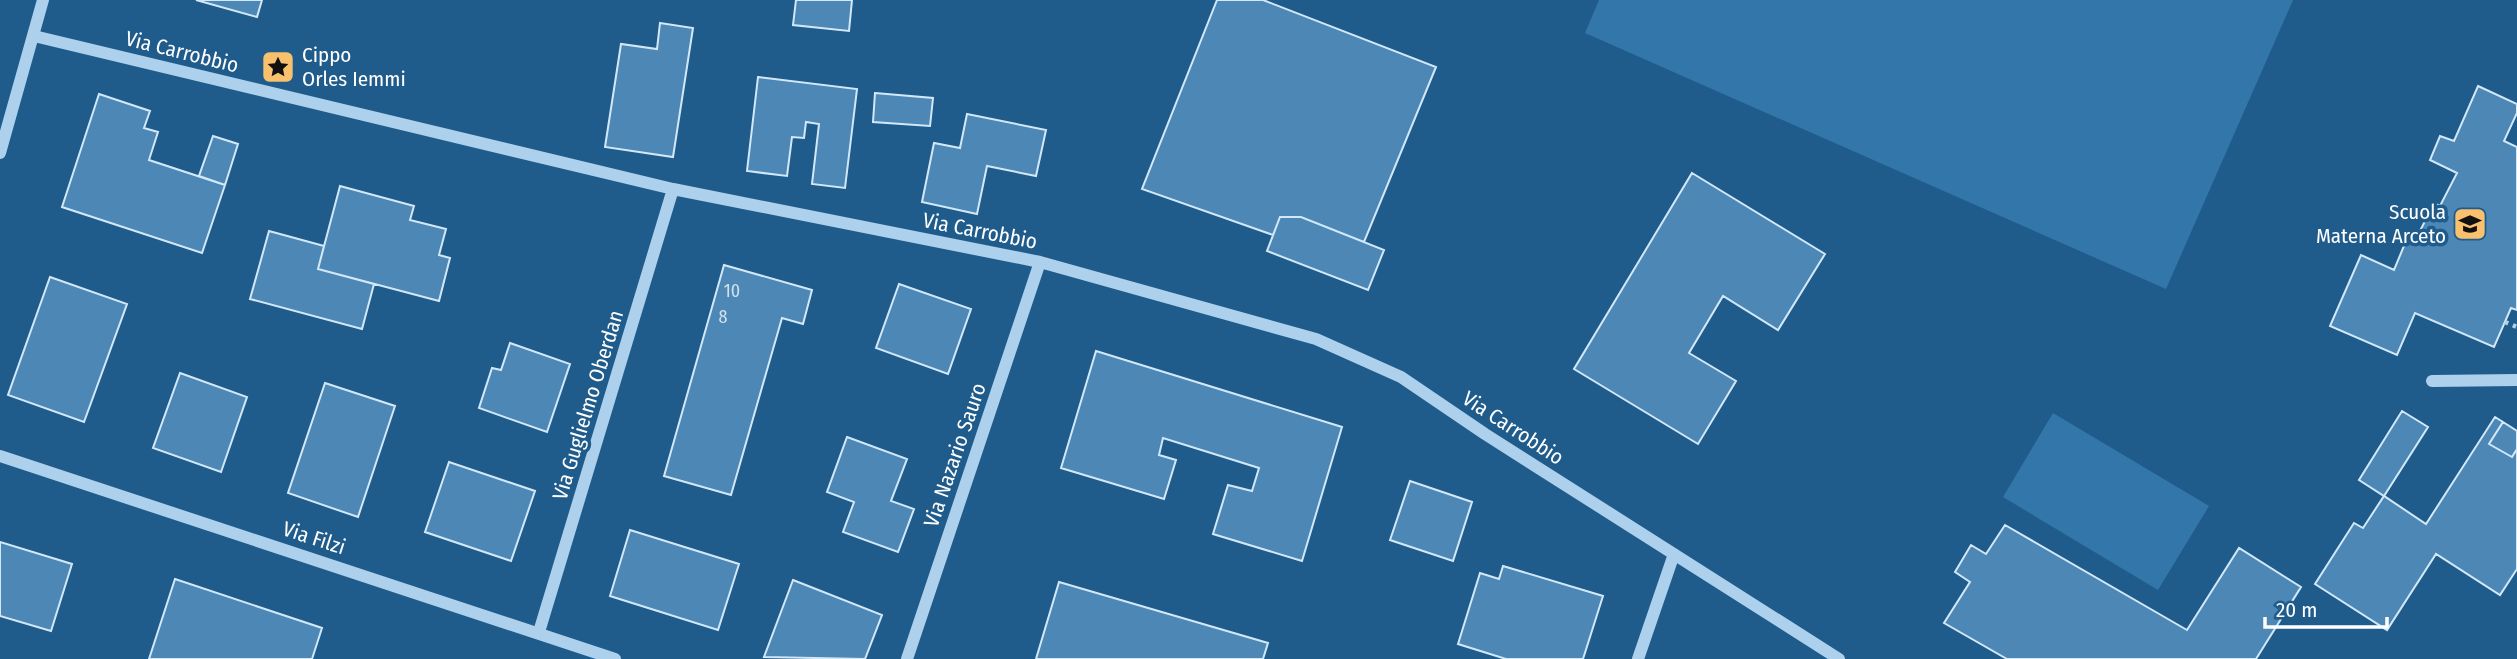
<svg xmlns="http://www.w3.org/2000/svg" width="2517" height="659" viewBox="0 0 2517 659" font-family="'Fira Sans Condensed',sans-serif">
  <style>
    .green { fill: #3376a9 }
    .building { fill: #4c87b5; stroke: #d2e8f8; stroke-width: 2 }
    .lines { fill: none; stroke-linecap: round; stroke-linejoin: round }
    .path { stroke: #add1ec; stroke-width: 4.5; stroke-dasharray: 3.5 5; stroke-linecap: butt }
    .minor { stroke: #add1ec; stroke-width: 12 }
    .labels { text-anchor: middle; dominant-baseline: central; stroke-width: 7; stroke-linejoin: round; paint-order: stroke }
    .number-label { font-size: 18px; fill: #d2e1ec }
    .street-label { font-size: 21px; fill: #fff; stroke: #205c8b }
    .poi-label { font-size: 21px; fill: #fff; stroke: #205c8b; text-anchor: start }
  </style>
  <rect width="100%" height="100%" fill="#205c8b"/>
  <path class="green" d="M1599,0h694l-127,289 -581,-256z
    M2053,413l156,93 -51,84 -155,-93z"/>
  <path class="building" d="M196,0h66l-5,17z
    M796,0h56l-3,31 -56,-6z
    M1217,0h46l173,67 -72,175 -63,-25h-21l-7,18 -131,-46z
    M660,23l33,5 -20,129 -68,-10 16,-103 36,5z
    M758,77l99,12 -12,99 -33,-4 7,-60 -13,-2 -2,16 -12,-1 -5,39 -40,-5z
    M2478,86l39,18v9l-13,28 13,6v163l-6,-2 -17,39 -79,-34 -18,42 -67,-29 31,-71 33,15 12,-29 7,4 21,-42 6,3 17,-33 -27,-13 10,-24 14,5z
    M875,93l58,5 -3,28 -57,-4z
    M99,94l51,17 -6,17 14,4 -9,28 76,25 -23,68 -140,-46z
    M967,114l79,16 -10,46 -49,-10 -10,48 -55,-12 12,-59 26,5z
    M213,136l25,8 -13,41 -26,-9z
    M1692,173l133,81 -47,76 -55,-34 -34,57 47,28 -38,63 -124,-75z
    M340,186l74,20 -4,14 36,9 -7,26 11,3 -11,43 -121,-32z
    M1280,217h21l83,33 -16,40 -101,-39z
    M269,231l55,15 -6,23 56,15 -12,45 -112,-30z
    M724,265l88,25 -9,34 -21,-6 -51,177 -67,-19z
    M50,277l77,27 -43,118 -76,-27z
    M899,284l72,25 -23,65 -72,-26z
    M510,343l60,21 -23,68 -68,-24 13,-40 9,2z
    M1096,351l246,76 -40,134 -89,-27 15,-49 24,6 7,-23 -96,-30 -4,17 17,5 -12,39 -103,-31z
    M180,373l67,24 -26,75 -68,-24z
    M325,383l70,23 -37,111 -70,-24z
    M2402,411l26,16 -44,69 -25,-16z
    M2495,417l8,5 -14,22 23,13 5,-8v120l-17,26 -64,-41 -49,76 -72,-46 39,-61 9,5 21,-32 42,28z
    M2503,422l14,9v18l-5,8 -23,-13z
    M847,437l60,22 -16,42 23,8 -16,43 -55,-20 11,-30 -27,-10z
    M449,462l86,29 -24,70 -86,-29z
    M1410,481l62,21 -19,59 -63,-21z
    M2005,525l182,105 52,-82 62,39 -45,72h-249l-63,-36 26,-41 -15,-10 16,-27 15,9z
    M630,530l109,34 -21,66 -108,-34z
    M0,542l72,22 -21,67 -51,-15z
    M1503,566l100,30 -20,63h-77l-48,-15 22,-71 19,6z
    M175,579l147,49 -10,31h-163z
    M793,580l89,35 -17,44 -101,-2z
    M1059,582l209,61 -5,16h-227z"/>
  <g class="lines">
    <path class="path" d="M2505,322l12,5"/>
    <path class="minor" d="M34,36l639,153 367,73 276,77 85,38 84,57 354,225
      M0,153l43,-153
      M2432,381l85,-1
      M0,456l615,203
      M539,632l134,-443
      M907,659l133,-397
      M1638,659l36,-105"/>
  </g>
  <defs>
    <symbol id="sight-square" viewBox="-11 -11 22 22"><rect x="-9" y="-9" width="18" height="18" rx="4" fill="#f9c06d" stroke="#205c8b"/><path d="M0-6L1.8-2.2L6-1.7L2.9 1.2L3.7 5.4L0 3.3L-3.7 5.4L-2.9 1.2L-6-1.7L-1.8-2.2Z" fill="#111"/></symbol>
    <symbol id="school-square" viewBox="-11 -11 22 22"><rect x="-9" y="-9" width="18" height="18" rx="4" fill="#f9c06d" stroke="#205c8b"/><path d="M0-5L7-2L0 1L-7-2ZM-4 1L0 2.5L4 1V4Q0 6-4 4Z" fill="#111"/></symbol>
  </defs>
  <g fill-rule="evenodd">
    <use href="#sight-square" x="259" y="48" width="38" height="38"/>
    <use href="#school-square" x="2451" y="205" width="38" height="38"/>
  </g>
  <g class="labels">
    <g class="number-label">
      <text x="732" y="291">10</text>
      <text x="723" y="317">8</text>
    </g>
    <g class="street-label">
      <text transform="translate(182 52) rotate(14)">Via Carrobbio</text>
      <text transform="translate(980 231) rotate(11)">Via Carrobbio</text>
      <text transform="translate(588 405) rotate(-73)">Via Guglielmo Oberdan</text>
      <text transform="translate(1513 428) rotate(33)">Via Carrobbio</text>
      <text transform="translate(955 455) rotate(-71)">Via Nazario Sauro</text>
      <text transform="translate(314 538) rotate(18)">Via Filzi</text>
    </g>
    <g class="poi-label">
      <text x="302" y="55">Cippo<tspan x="302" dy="24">Orles Iemmi</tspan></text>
      <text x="2446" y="212" text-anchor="end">Scuola<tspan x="2446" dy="24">Materna Arceto</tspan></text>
    </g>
  </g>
  <path d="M2265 617v10h122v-10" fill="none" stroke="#ffffff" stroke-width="3.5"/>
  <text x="2276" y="617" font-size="21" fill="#ffffff" stroke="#205c8b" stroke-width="5" paint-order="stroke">20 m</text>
</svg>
